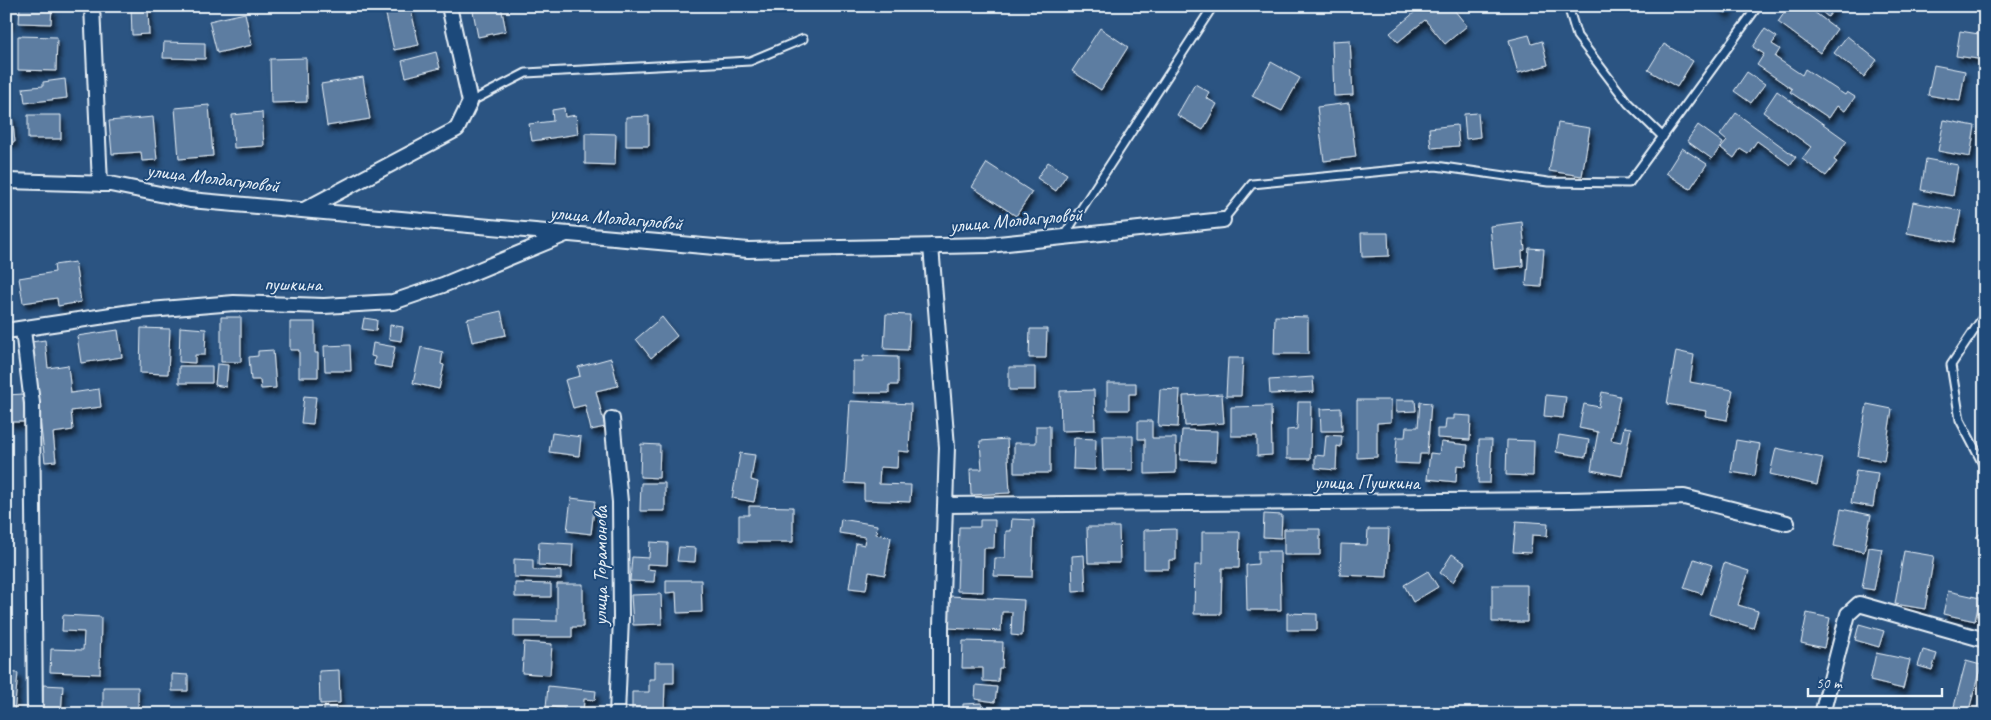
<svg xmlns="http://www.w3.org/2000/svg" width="1991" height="720" viewBox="0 0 1991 720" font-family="Caveat,sans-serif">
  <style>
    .building { fill: #5d7da1; stroke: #e8f1f8; filter: url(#shadow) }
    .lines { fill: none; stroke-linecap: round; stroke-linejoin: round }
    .service-casing { stroke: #e8f1f8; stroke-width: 11 }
    .minor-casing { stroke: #e8f1f8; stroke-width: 18 }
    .path { stroke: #e8f1f8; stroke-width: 3; stroke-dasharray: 1 4; stroke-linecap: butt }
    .service { stroke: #1f4a7a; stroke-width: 7 }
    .minor { stroke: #1f4a7a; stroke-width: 14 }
    .labels { text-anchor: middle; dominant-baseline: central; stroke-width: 4; stroke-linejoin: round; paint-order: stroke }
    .street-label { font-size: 20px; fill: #e8f1f8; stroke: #1f4a7a }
  </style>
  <defs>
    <filter id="shadow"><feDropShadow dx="3" dy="5.5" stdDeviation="2.5" flood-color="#0009"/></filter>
  </defs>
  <rect width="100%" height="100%" fill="#2b5482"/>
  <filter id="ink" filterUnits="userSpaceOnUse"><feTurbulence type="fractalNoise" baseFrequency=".02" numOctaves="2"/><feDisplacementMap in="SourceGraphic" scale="10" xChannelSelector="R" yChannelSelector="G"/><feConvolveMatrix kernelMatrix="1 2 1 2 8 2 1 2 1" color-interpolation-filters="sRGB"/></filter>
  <g filter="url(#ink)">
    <path class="building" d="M6,6h4l1,19h-5z
      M20,6h32l-1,18 -32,-1z
      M131,6h17l1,28 -17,1z
      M384,6h26l9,39 -25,5z
      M472,6h29l5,25 -28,6z
      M1422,6h29l16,20 -22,18 -20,-24 -27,22 -8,-9z
      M1715,6h16l-5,7z
      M1789,6h17l31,23 -17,24 -42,-31z
      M1815,6h21l-8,11z
      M245,13l7,32 -35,8 -8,-32z
      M1100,28l28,19 -27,43 -29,-19z
      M1765,29l12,8 -5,7 8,5 -5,8 27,18 3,-6 40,26 2,-3 8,5 -10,14 -8,-5 -8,12 -39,-26 2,-3 -35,-24 7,-11 -11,-7z
      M1960,31l25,4v25l-29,-4z
      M1529,35l3,9 10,-3 6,24 -30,8 -9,-33z
      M18,36l39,1 -1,34 -38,-1z
      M1847,36l30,24 -13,17 -30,-24z
      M1350,40l3,55 -19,1 -2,-55z
      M164,42l41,1v16l-42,-1z
      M1664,44l29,17 -16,26 -29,-17z
      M436,52l4,16 -34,9 -4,-16z
      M306,58l1,44 -36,1 -1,-44z
      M1271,62l29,16 -18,33 -30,-15z
      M1934,65l31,6 -5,30 -32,-6z
      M1747,72l18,12 -14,19 -17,-12z
      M363,77l7,42 -43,7 -6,-42z
      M65,79l2,19 -42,5 -2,-15 20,-2v-4z
      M1195,84l14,8 -3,6 11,6 -14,26 -26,-15z
      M1777,91l70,50 -13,19 3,2 -11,14 -24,-17 9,-12 -48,-35z
      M1349,103l7,54 -32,4 -7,-54z
      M209,105l4,51 -34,3 -4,-51z
      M564,108l1,9 11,-2 2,19 -46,7 -3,-17 24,-3 -1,-11z
      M262,112l2,34 -30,2 -2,-33z
      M1478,113l2,24 -14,2 -2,-25z
      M1736,113l60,44 -6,8 -33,-24 -9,13 -8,-5 -6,9 -13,-10 6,-7 -7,-6z
      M6,115h6l3,27h-9z
      M28,115h33v24h-33z
      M649,116v30h-23v-29z
      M153,117l4,43 -15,1 -1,-9 -29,2 -3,-33z
      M1944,120l31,6 -5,31 -32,-6z
      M1558,123l32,5 -8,48 -33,-5z
      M1457,125l2,21 -28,2 -2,-20z
      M1698,125l25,18 -11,16 -25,-18z
      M585,133l31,1 -1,31 -30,-1z
      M1682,148l25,16 -17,25 -24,-16z
      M1926,159l32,6 -5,31 -32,-6z
      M1048,162l19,12 -11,17 -19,-13z
      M987,163l45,29 -16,24 -44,-29z
      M1913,202l48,9 -6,31 -48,-9z
      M1522,222l3,28 -3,1 1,15 -29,3 -4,-43z
      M1361,233h27l1,23 -27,1z
      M1529,248l15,1 -3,38 -15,-1z
      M75,262l6,40 -23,4 -1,-8 -34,5 -4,-25 36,-6 -1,-7z
      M501,311l5,24 -34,7 -5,-23z
      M886,314l24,1 -2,35 -24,-1z
      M1275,316l33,1v37h-34z
      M221,317h20v45h-20z
      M662,317l15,19 -26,22 -15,-19z
      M364,318l13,2 -1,11 -14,-2z
      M290,322h25v31h3v24h-19v-27h-9z
      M390,325l13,2 -2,14 -12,-2z
      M180,327l26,2 -1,26h-10v8l-16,-1z
      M141,328l29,1 -2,45 -28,-1z
      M1030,329h17l-1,29h-17z
      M118,330l4,27 -41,6 -4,-27z
      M45,340l3,28 20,-3 3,28 28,-4 2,18 -30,4 2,19 -20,3 3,28 -11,1 -14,-120z
      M373,343l22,4 -4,21 -17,-3 1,-8 -4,-1z
      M350,345l1,26h-26l-1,-25z
      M421,347l22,5 -2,12 3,1 -5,24 -26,-6z
      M273,350l3,38 -15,1 -1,-9h-9l-2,-23 9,-1v-5z
      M1676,351l18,4 -4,27 43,8 -6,30 -22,-4 1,-5 -39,-7z
      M863,356l35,1v28h-9v8h-36v-32h10z
      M611,358l7,28 -22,5 9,36 -14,3 -6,-25 -12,3 -8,-28 15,-4 -2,-9z
      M1228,358h15l-2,38h-15z
      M217,364l11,1 -2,22 -11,-2z
      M179,366h33v17h-33z
      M1009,367h26v23h-26z
      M1313,377l1,15 -44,2 -1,-14z
      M1107,383h29v11h-7v16h-22z
      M1160,389l20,1 -2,37 -20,-1z
      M1094,390l1,40 -34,1 -1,-40z
      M1602,392l18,4 -9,44 10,2 3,-15 7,1 -9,48 -31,-6 7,-38 -19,-4 5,-24 15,3z
      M23,394l1,28h-15l-2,-27z
      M1222,394l2,29 -39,3 -2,-30z
      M1546,395l20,2 -3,21 -19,-2z
      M304,396l12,1 -3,27 -12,-1z
      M1357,400h34v22l-14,1v34l-20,1z
      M1396,400h19l1,11 -20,1z
      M850,401l61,3 -2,48 -11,-1 -1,17 -17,-1 -1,17 32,1 -1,17 -46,-2v-16l-19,-1z
      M1298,402h13l-1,57h-23v-29l10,-1z
      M1420,402l11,1 -4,51h-7l-1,10 -24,-1 2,-26h8l1,-10h12z
      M1867,404l25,5 -8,52 -26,-5z
      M1271,406l1,49 -15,1v-20h-26v-29z
      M1341,408l1,23h-21l-1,-22z
      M1454,415l17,1 -1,24 -33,-2v-9h8l1,-10h8z
      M1138,421h14v17h24v35l-31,1v-35h-7z
      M1036,426h14v47h-36v-30h22z
      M1182,430l35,1 -1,30 -36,-1z
      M552,433l29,4 -2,19 -30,-4z
      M1326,435l16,1 -1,11 -4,-1 -1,24 -21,-2v-13l9,1z
      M1559,435l30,5 -3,17 -30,-5z
      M1102,436h31v34h-30z
      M1074,438l22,1 -1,31 -22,-1z
      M1007,439l3,54 -39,2 -1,-26h12l-2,-28z
      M1479,440h13l-2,43h-12z
      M1507,440l27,1 -1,35 -27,-1z
      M1736,440l24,4 -5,32 -24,-4z
      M1441,442l27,3 -2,21 -9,-1 -1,17 -29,-3 3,-26 9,1z
      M641,444l19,1 -1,33 -19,-1z
      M1776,448l47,10 -6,27 -47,-11z
      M740,453l15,2 -4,25 7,2 -4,20 -22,-4z
      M1856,470l22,3 -5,34 -22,-4z
      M641,483h24v28h-25z
      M571,498l24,3 -4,33 -24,-3z
      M749,506l44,1v35h-54v-27h10z
      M1841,509l30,6 -7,37 -30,-6z
      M1264,514l18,1 -1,23 -18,-1z
      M841,519l36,6 -1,9 15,3 -6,38 -16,-3 -3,18 -17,-2 7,-45 8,2 1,-8 -26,-4z
      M1012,519l22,1 -2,57 -38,-1 1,-18h10l1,-27h5z
      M980,520h15l-1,28h-10l-1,44 -26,-1 2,-64h21z
      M1516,521l32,2 -1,13 -15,-1 -1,18 -18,-1z
      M1087,527h32l1,36h-32z
      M1176,529v31h-7v9h-25v-39z
      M1284,529h36v26h-36z
      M1368,529h21l-2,48 -47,-2 1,-31 26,1z
      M1985,530v17l-9,-10z
      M1202,532h38l-1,36h-17l-1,46h-27l1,-49h7z
      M539,542l34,2 -1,23 -34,-2z
      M650,542l18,1 -1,22 -20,-1v5l8,1 -1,12 -24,-1 2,-24 17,1z
      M679,547l17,1 -1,14 -18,-1z
      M1869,547l13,2 -8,41 -12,-2z
      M1258,551h22l1,59h-34l-1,-45 12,-1z
      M1904,551l30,5 -9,53 -30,-5z
      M1452,554l13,9 -12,19 -13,-9z
      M1084,555l2,36 -13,1 -1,-36z
      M514,559l19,1v10l28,1v8l-47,-2z
      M1694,559l18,6 -10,29 -18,-6z
      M1724,563l25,8 -11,34 20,6 -5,17 -44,-14z
      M1428,571l10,16 -25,15 -9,-17z
      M666,580h35l1,32 -25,1 -1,-21 -10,1z
      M515,583l36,1v13h-36z
      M557,584h26v43h-11v10h-58v-17l43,1z
      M1492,585h35v37h-35z
      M1948,591l32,7 -5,23 -32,-7z
      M661,594l1,30 -29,1 -2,-30z
      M950,596l74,4 -2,36 -11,-1 1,-23h-10l-1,19 -53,-3z
      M1287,613l30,1v16h-30z
      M1807,613l23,5 -6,30 -23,-5z
      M63,615l38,2 -1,57 -50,-2 1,-23 32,1 1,-18 -22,-1z
      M1859,624l25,7 -5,16 -24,-7z
      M963,641l40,1 -1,26h-3l-1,14 -15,-1v-13h-21z
      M524,642l28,2 -2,31 -28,-2z
      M1923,650l14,4 -5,16 -14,-4z
      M1876,653l34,7 -7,29 -33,-8z
      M1966,661l15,4 -13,49h-16z
      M655,662h19v21h-9l-1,31h-32v-22h17v-13h6z
      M339,670l1,33 -20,1 -1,-33z
      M6,672l12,1 -4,41h-8z
      M172,674l16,1v16h-16z
      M43,685l20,1 -2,28h-19z
      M976,685l21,2 -2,15 -20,-3z
      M548,686l48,5 -1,9 -11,-1 -1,15h-19v-6l-18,-1z
      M103,687h35v21h-35z
      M982,703v6h7v5h-26v-10z
      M1981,705l4,1v8h-7z
      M324,707h12v7h-12z
      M531,709l28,3v2h-28z
      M1915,709l16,4 -17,1z"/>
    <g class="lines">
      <defs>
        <path id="service" d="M1568,6l9,30 51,67 35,34
          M470,102l56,-29 224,-12 53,-22
          M1223,220l29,-36 184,-18 112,16 81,1 129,-177
          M1063,237l150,-231
          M1985,314l-34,51 9,55 25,48"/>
        <path id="minor" d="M92,6l8,178
          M6,181l104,3 80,16 558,50 241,-5 234,-25
          M306,209l151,-80 13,-27 -21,-96
          M931,246l16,201 -6,178v89
          M23,330l9,73 3,311
          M6,331l132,-20 96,-8 90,3 69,-4 50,-17 123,-51
          M612,419l8,83 1,116 -4,96
          M945,505l625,-5 114,-3 103,26
          M1822,714l26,-100 11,-10 126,36"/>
      </defs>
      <use href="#service" class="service-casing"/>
      <use href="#minor" class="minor-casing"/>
      <path class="path" d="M1977,68l8,2"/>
      <use href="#service" class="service"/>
      <use href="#minor" class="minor"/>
    </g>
  </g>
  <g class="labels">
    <g class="street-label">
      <text transform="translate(213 178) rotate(7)">улица Молдагуловой</text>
      <text transform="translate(616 218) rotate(5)">улица Молдагуловой</text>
      <text transform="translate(1016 220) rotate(-5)">улица Молдагуловой</text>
      <text transform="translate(293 284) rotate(1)">пушкина</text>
      <text x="1367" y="482">улица Пушкина</text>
      <text transform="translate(600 566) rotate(-90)">улица Торамонова</text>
    </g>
  </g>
  <rect width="1991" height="720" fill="none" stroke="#1f4a7a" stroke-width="25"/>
  <rect x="12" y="12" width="1966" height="695" fill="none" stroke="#e8f1f8" stroke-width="2" filter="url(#ink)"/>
  <path d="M1808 688v8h134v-8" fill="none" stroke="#e8f1f8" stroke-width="2.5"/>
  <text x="1816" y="688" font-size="15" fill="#e8f1f8" stroke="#1f4a7a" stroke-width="4" paint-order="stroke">50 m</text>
</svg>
